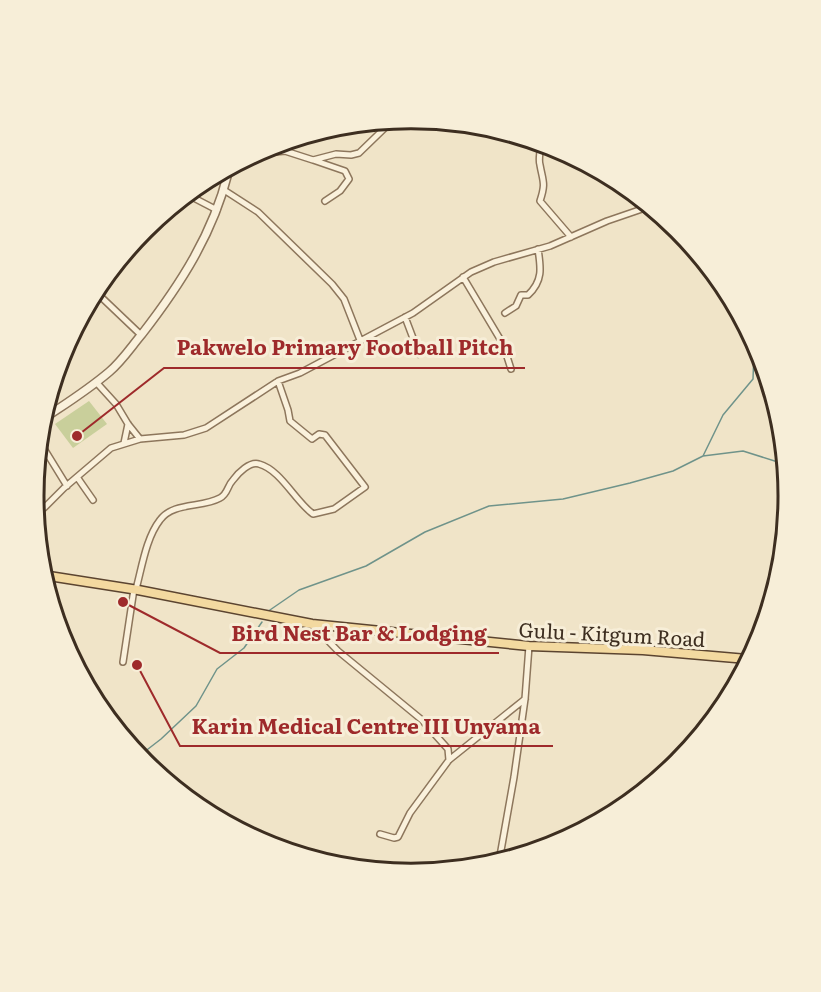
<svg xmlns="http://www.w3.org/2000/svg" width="821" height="992" viewBox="0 0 821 992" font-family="Literata,serif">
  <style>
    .green { fill: #c9cf9b }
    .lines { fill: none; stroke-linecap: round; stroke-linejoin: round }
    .stream { stroke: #6f938a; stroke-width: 1.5 }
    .minor-casing { stroke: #8d765c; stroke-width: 8 }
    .tertiary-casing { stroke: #8d765c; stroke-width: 10 }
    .primary-casing { stroke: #5b4430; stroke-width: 11 }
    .minor { stroke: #faf1dc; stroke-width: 5 }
    .tertiary { stroke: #faf1dc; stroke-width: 7 }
    .primary { stroke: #f3d9a0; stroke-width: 8 }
    .labels { text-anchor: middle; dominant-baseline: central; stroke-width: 6; stroke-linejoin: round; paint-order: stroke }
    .street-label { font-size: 20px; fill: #3d2e20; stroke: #f7eed8 }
    .rim { fill: none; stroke: #3d2e20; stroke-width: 3 }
    .leader { fill: none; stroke: #9e2a2b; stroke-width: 2 }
    .callout-dot { fill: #9e2a2b; stroke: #f7eed8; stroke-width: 2 }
    .callout-label { font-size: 21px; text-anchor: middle; font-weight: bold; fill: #9e2a2b; stroke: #f7eed8; stroke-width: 6; stroke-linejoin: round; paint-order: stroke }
  </style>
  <rect width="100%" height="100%" fill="#f0e4c8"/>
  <path class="green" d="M89,401l18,23 -34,24 -18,-24z"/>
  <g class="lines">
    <path class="stream" d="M703,456l40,-5 38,12
      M267,612l32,-22 67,-24 59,-34 64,-26 74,-7 67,-16 43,-12 30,-15 20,-41 30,-36 1,-27 3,-4
      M139,756l22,-17 35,-33 21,-37 27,-21 18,-26"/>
    <defs>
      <path id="minor" d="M540,144c1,7 -2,15 0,21 3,17 6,18 0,36l31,36
        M255,154l30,-3 28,9 23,-6 15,1 8,-2 32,-31
        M313,160l32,11 4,8 -9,12 -15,10
        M224,190l34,22 74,72 12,15 16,41
        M192,197l25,13
        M463,277l40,67 8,25
        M99,295l42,40
        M505,313l11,-7 5,-11h7c15,-14 13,-27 10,-46
        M405,317l14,37
        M96,382l20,22 12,20 12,15
        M124,443l4,-19
        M43,447l24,39
        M77,477l16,23
        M36,512l8,-4 20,-20 47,-40 29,-9 44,-4 22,-7 72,-47 22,-8 113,-60 58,-41 23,-10 56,-16 57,-25 38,-13
        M136,589c6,-22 10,-51 24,-69 13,-18 42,-12 60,-22 8,-4 7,-12 13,-18 5,-7 17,-19 26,-16 22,6 36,37 54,50l21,-5 31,-22 -40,-52 -6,-1 -7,5 -22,-18 -2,-11 -10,-29
        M312,624l26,27 84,69 26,29 1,11
        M123,662l11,-73
        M380,834l14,4 4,-1 12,-24 39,-53 76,-61
        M500,856l14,-79 11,-78 4,-53"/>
      <path id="tertiary" d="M49,415c21,-14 40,-26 60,-43 13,-11 22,-25 33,-38 38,-49 71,-100 86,-161"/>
      <path id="primary" d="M49,576l89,14 174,34 217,22 114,4 104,9"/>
    </defs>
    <use href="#minor" class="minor-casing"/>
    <use href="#tertiary" class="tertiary-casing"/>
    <use href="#primary" class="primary-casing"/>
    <use href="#minor" class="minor"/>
    <use href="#tertiary" class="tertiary"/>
    <use href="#primary" class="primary"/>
  </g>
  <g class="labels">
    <g class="street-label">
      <text transform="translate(612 633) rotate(3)">Gulu - Kitgum Road</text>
    </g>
  </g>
  <path d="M0 0H821V992H0ZM44 496a367 367 0 1 1 734 0a367 367 0 1 1-734 0Z" fill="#f7eed8" fill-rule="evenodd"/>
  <path class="rim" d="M44 496a367 367 0 1 1 734 0a367 367 0 1 1-734 0Z"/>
  <path class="leader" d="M77 436L164 368H525M123 602L220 653H499M137 665L180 746H553"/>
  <g class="callout-dot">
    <circle cx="77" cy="436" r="6"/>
    <circle cx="123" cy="602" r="6"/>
    <circle cx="137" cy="665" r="6"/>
  </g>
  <g class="callout-label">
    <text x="345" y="355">Pakwelo Primary Football Pitch</text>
    <text x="359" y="641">Bird Nest Bar &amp; Lodging</text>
    <text x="366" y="734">Karin Medical Centre III Unyama</text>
  </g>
</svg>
